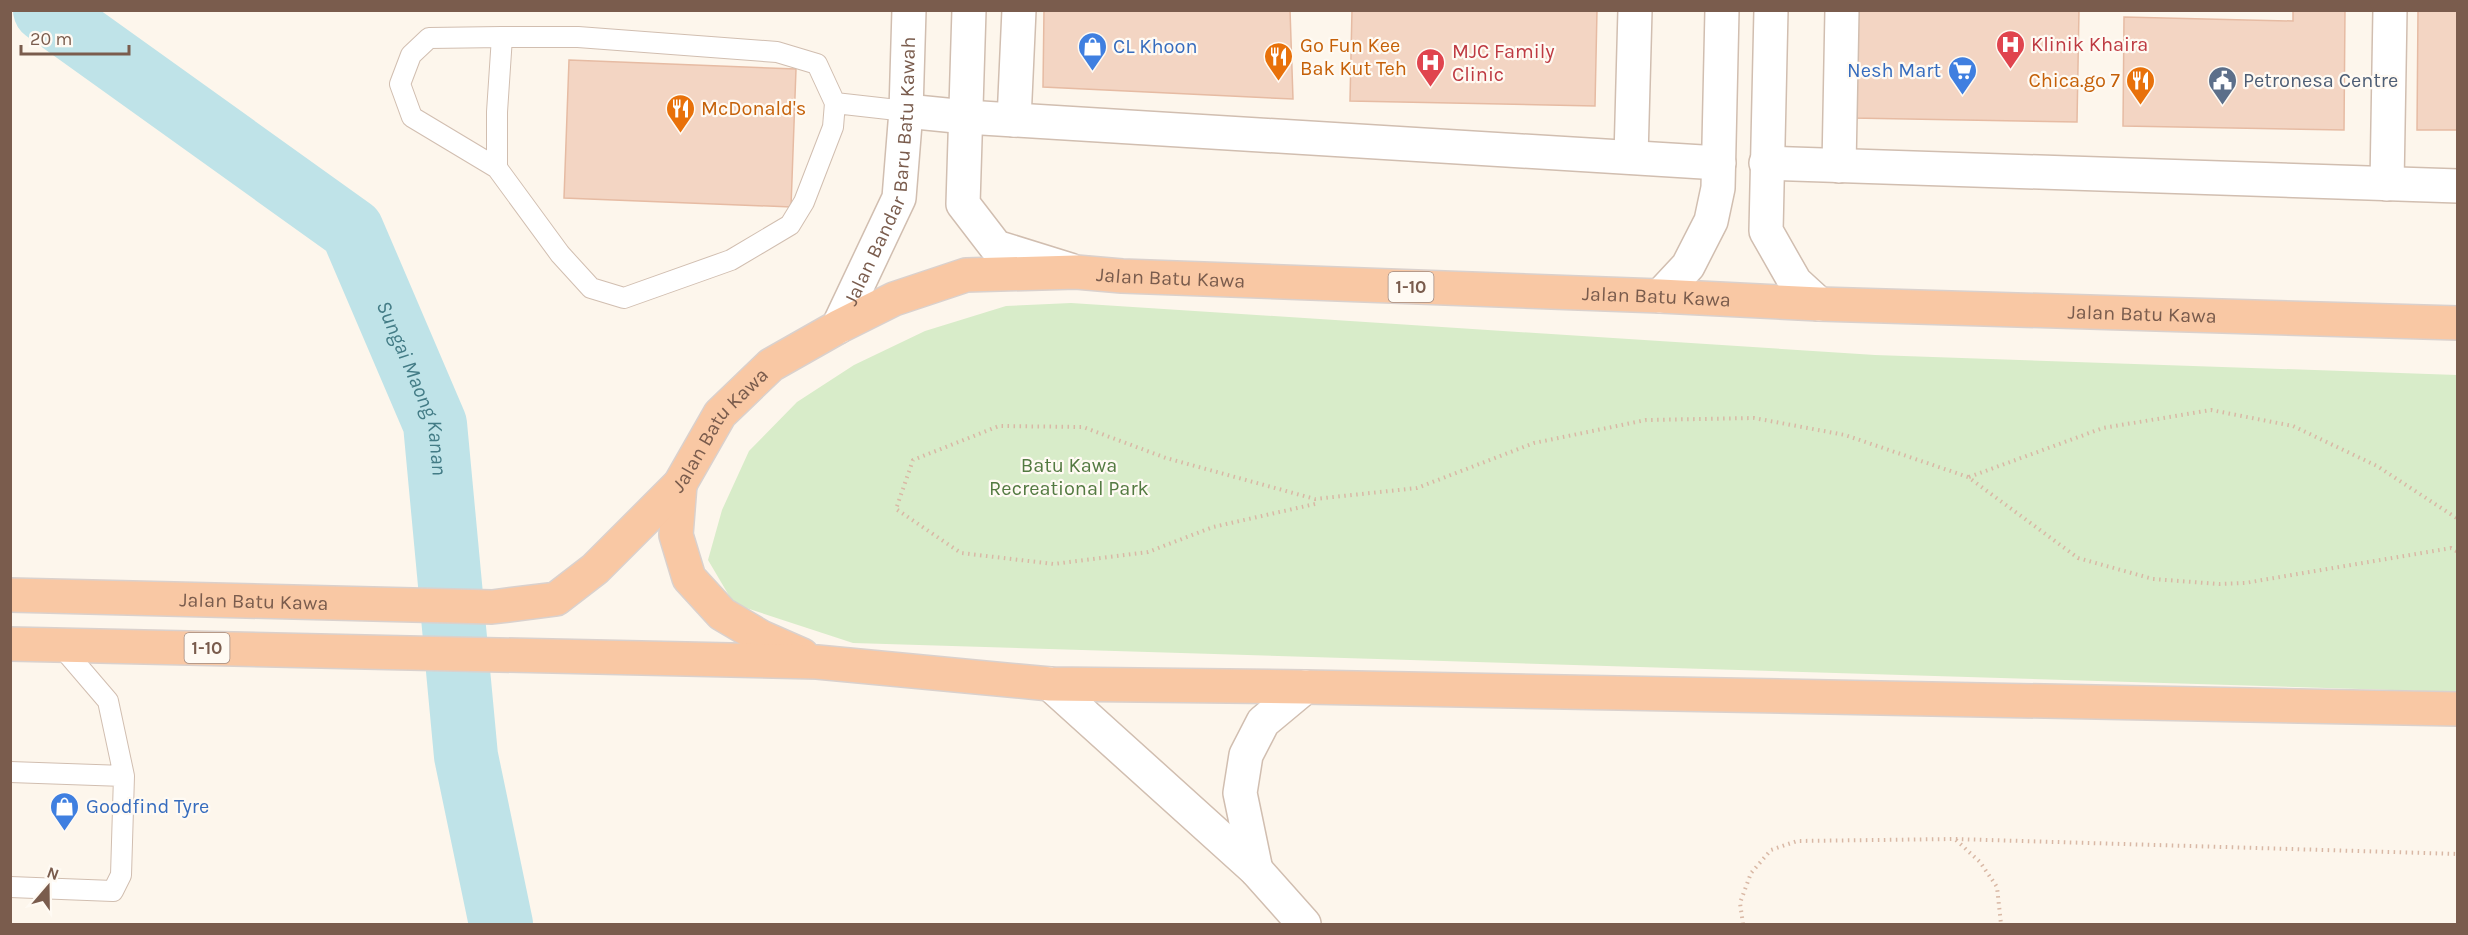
<svg xmlns="http://www.w3.org/2000/svg" width="2468" height="935" viewBox="0 0 2468 935" font-family="Karla,sans-serif">
  <style>
    .green { fill: #d8ecc9 }
    .lines { fill: none; stroke-linecap: round; stroke-linejoin: round }
    .river { stroke: #bfe3e8; stroke-width: 64 }
    .building { fill: #f3d5c3; stroke: #e6bba3; stroke-width: 1.5 }
    .service-casing { stroke: #d1beb0; stroke-width: 22 }
    .minor-casing { stroke: #d1beb0; stroke-width: 36 }
    .trunk-casing { stroke: #dad1cd; stroke-width: 36 }
    .path { stroke: #d9b8a5; stroke-width: 4; stroke-dasharray: 1.5 4.5; stroke-linecap: butt }
    .service { stroke: #fff; stroke-width: 20 }
    .minor { stroke: #fff; stroke-width: 33 }
    .trunk { stroke: #f9c8a4; stroke-width: 33 }
    .labels { text-anchor: middle; dominant-baseline: central; stroke-width: 4.5; stroke-linejoin: round; paint-order: stroke }
    .shield { fill: #fffaf3; stroke: #a28b7f; stroke-width: 1.5 }
    .shield-label { font-size: 18px; font-weight: bold; fill: #7a5c4d }
    .health-label { font-size: 20px; fill: #be3a42; stroke: #fffaf3; text-anchor: start }
    .food-label { font-size: 20px; fill: #c56008; stroke: #fffaf3; text-anchor: start }
    .shop-label { font-size: 20px; fill: #366cbe; stroke: #fffaf3; text-anchor: start }
    .service-label { font-size: 20px; fill: #4e5e75; stroke: #fffaf3; text-anchor: start }
    .street-label { font-size: 20px; fill: #7a5c4d; stroke: #fffaf3 }
    .park-label { font-size: 20px; fill: #537a41; stroke: #fffaf3 }
    .water-label { font-size: 21px; font-style: italic; fill: #437c86; stroke: #fffaf3 }
  </style>
  <rect width="100%" height="100%" fill="#fdf6ec"/>
  <path class="green" d="M1071,303l804,52 582,20v317l-1604,-49 -119,-39 -26,-44 14,-50 27,-59 48,-49 57,-37 71,-34 81,-25z"/>
  <g class="lines">
    <path class="river" id="s1" d="M45,10l307,220 83,194 31,332 35,168"/>
  </g>
  <path class="building" d="M1044,10h246l3,89 -250,-12z
    M1352,10h245l-2,96 -245,-5z
    M1854,10h225l-2,112 -225,-4z
    M2293,10h52l-1,120 -221,-4 1,-109 169,4z
    M2418,10h40v120h-41z
    M569,60l227,9 -5,138 -227,-9z"/>
  <g class="lines">
    <defs>
      <path id="service" d="M502,37h76l199,15 40,12 18,39 -2,24 -29,75 -14,23 -59,35 -107,38 -33,-10 -31,-34 -63,-86 -85,-51 -12,-33 11,-29 18,-17z
        M835,103l71,8
        M497,168v-56l5,-75
        M10,772l114,4 -16,-75 -48,-56
        M10,887l103,4 8,-16 3,-99"/>
      <g id="minor">
        <path d="M969,10l-6,194 33,43 74,23"/>
        <path d="M1771,10l-5,221 29,51 24,22"/>
        <path d="M906,111l60,6 753,46"/>
        <path d="M1014,120l5,-110"/>
        <path d="M1631,157l4,-147"/>
        <path d="M1766,163l692,23"/>
        <path d="M1839,166l3,-156"/>
        <path d="M2387,184l3,-174"/>
        <path d="M1660,296l28,-30 23,-45 7,-33 4,-178"/>
        <path id="s2" d="M838,327l61,-129 7,-87 3,-101"/>
        <path d="M1050,684l206,186 48,54"/>
        <path d="M1256,870l-16,-77 6,-38 17,-33 42,-35"/>
      </g>
      <g id="trunk">
        <path d="M680,484l-4,51 13,43 33,36 39,23 41,18"/>
        <path id="s3" d="M10,595l482,12 64,-8 39,-30 85,-85 40,-70 51,-49 67,-38 56,-28 72,-24 110,-3 46,4 538,20 159,8 639,19"/>
        <path d="M10,644l807,18 233,22 255,3 1153,22"/>
      </g>
    </defs>
    <use href="#service" class="service-casing"/>
    <use href="#minor" class="minor-casing"/>
    <use href="#trunk" class="trunk-casing"/>
    <path class="path" d="M1969,477l134,-49 108,-18 82,16 84,40 81,53
      M1315,504l-102,23 -65,25 -94,12 -93,-11 -65,-44 17,-49 86,-34 84,1 83,31 149,41 102,-11 117,-45 112,-23 108,-2 91,17 123,42 110,81 75,21 66,5 26,-1 206,-35 7,4
      M1956,840l24,22 17,25 4,37
      M1743,924l-3,-21 11,-30 20,-23 26,-9 158,-2 503,15"/>
    <use href="#service" class="service"/>
    <use href="#minor" class="minor"/>
    <use href="#trunk" class="trunk"/>
  </g>
  <defs>
    <symbol id="hospital-pin" viewBox="-11 -11 22 30"><path d="M0 17L-7.5 6A9.5 9.5 0 1 1 7.5 6Z" fill="#e0444e" stroke="#fffaf3"/><path d="M-5-5h3v3.5h4V-5h3V5h-3V1.5h-4V5h-3Z" fill="#fff"/></symbol>
    <symbol id="shop-pin" viewBox="-11 -11 22 30"><path d="M0 17L-7.5 6A9.5 9.5 0 1 1 7.5 6Z" fill="#3f7fe0" stroke="#fffaf3"/><path d="M-5-2.5h2.3a2.7 3.5 0 0 1 5.4 0H5L5.5 6h-11ZM-1.5-2.5h3a1.5 2.3 0 0 0-3 0Z" fill="#fff"/></symbol>
    <symbol id="restaurant-pin" viewBox="-11 -11 22 30"><path d="M0 17L-7.5 6A9.5 9.5 0 1 1 7.5 6Z" fill="#e8710a" stroke="#fffaf3"/><path d="M-5-6h1v4h1v-4h1v4h1v-4h1v5L-1.5 .5V6h-2V.5L-5-1ZM5-6V6H3V1.5H1.5Q1.5-4 5-6Z" fill="#fff"/></symbol>
    <symbol id="supermarket-pin" viewBox="-11 -11 22 30"><path d="M0 17L-7.5 6A9.5 9.5 0 1 1 7.5 6Z" fill="#3f7fe0" stroke="#fffaf3"/><path d="M-6-5.5h2.5l.6 2H6L4.5 2H-2.5L-4.4-4H-6ZM-1.5 3.2a1.3 1.3 0 1 0 .1 0ZM3 3.2a1.3 1.3 0 1 0 .1 0Z" fill="#fff"/></symbol>
    <symbol id="civic-pin" viewBox="-11 -11 22 30"><path d="M0 17L-7.5 6A9.5 9.5 0 1 1 7.5 6Z" fill="#5c6f8a" stroke="#fffaf3"/><path d="M-.6-6.5H3V-4.5H.6V-3L4-1V1h2V6H-6V1h2V-1L-.6-3ZM-1.2 2.5V6h2.4V2.5Z" fill="#fff"/></symbol>
  </defs>
  <g fill-rule="evenodd">
    <use href="#hospital-pin" x="1994" y="28" width="33" height="45"/>
    <use href="#shop-pin" x="1076" y="30" width="33" height="45"/>
    <use href="#restaurant-pin" x="1262" y="40" width="33" height="45"/>
    <use href="#hospital-pin" x="1414" y="46" width="33" height="45"/>
    <use href="#supermarket-pin" x="1946" y="54" width="33" height="45"/>
    <use href="#restaurant-pin" x="2124" y="64" width="33" height="45"/>
    <use href="#civic-pin" x="2206" y="64" width="33" height="45"/>
    <use href="#restaurant-pin" x="664" y="92" width="33" height="45"/>
    <use href="#shop-pin" x="48" y="790" width="33" height="45"/>
  </g>
  <g class="labels">
    <g class="shield">
      <rect x="1388.5" y="272" width="45" height="30" rx="4.5"/>
      <rect x="184.5" y="633" width="45" height="30" rx="4.5"/>
    </g>
    <g class="shield-label">
      <text x="1411" y="287">1-10</text>
      <text x="207" y="648">1-10</text>
    </g>
    <g class="health-label">
      <text x="2031" y="44">Klinik Khaira</text>
      <text x="1452" y="51">MJC Family<tspan x="1452" dy="23">Clinic</tspan></text>
    </g>
    <g class="food-label">
      <text x="1300" y="45">Go Fun Kee<tspan x="1300" dy="23">Bak Kut Teh</tspan></text>
      <text x="2120" y="80" text-anchor="end">Chica.go 7</text>
      <text x="701" y="108">McDonald's</text>
    </g>
    <g class="shop-label">
      <text x="1113" y="46">CL Khoon</text>
      <text x="1941" y="70" text-anchor="end">Nesh Mart</text>
      <text x="86" y="806">Goodfind Tyre</text>
    </g>
    <g class="service-label">
      <text x="2243" y="80">Petronesa Centre</text>
    </g>
    <g class="street-label">
      <text stroke="none"><textPath href="#s2" startOffset="165">Jalan Bandar Baru Batu Kawah</textPath></text>
      <text stroke="none"><textPath href="#s3" startOffset="1288">Jalan Batu Kawa</textPath></text>
      <text stroke="none"><textPath href="#s3" startOffset="1774">Jalan Batu Kawa</textPath></text>
      <text stroke="none"><textPath href="#s3" startOffset="2260">Jalan Batu Kawa</textPath></text>
      <text stroke="none"><textPath href="#s3" startOffset="784">Jalan Batu Kawa</textPath></text>
      <text stroke="none"><textPath href="#s3" startOffset="244">Jalan Batu Kawa</textPath></text>
    </g>
    <g class="park-label">
      <text x="1069" y="465">Batu Kawa<tspan x="1069" dy="23">Recreational Park</tspan></text>
    </g>
    <g class="water-label">
      <text stroke="none"><textPath href="#s1" startOffset="548">Sungai Maong Kanan</textPath></text>
    </g>
  </g>
  <rect width="2468" height="935" fill="none" stroke="#7a5c4d" stroke-width="24"/>
  <g transform="translate(48 887) rotate(20)" stroke="#fffaf3" stroke-width="4.5" paint-order="stroke">
  <path d="M0-4.5L10 22L0 15L-10 22Z" fill="#7a5c4d"/>
  <text y="-9" font-size="16" font-weight="bold" text-anchor="middle" fill="#7a5c4d">N</text>
  </g>
  <path d="M21 45v9h108v-9" fill="none" stroke="#7a5c4d" stroke-width="3"/>
  <text x="30" y="45" font-size="18" fill="#7a5c4d" stroke="#fffaf3" stroke-width="4.5" paint-order="stroke">20 m</text>
</svg>
